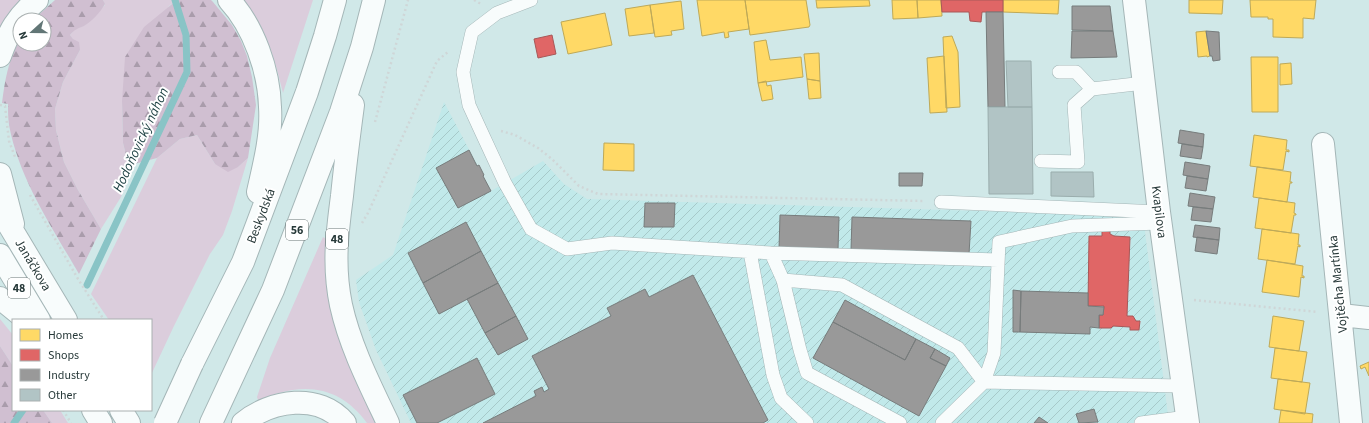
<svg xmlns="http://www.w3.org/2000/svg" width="1369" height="423" viewBox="0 0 1369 423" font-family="'Source Sans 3',sans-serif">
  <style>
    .industrial { fill: url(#industrial-furrows) }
    .green { fill: #dbcddc }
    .forest { fill: url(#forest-firs) }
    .homes { fill: #ffd966; stroke: #bea958 }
    .shops { fill: #e06666; stroke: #a85858 }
    .industry { fill: #999; stroke: #777c7c }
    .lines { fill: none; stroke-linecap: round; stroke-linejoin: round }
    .stream { stroke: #89c4c6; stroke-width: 7 }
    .building { fill: #b1c4c5; stroke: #9aadad }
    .service-casing { stroke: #a4b6b7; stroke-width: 14 }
    .minor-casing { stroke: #a4b6b7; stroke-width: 24 }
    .primary-casing { stroke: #a4b6b7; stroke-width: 24 }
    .path { stroke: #cfd6d7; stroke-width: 2.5; stroke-dasharray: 2 3; stroke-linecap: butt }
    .service { stroke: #f8fcfc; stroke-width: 13 }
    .minor { stroke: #f8fcfc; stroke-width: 22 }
    .primary { stroke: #f8fcfc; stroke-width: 22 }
    .primary-bridge-casing { stroke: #a4b6b7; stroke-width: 24; stroke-linecap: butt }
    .primary-bridge { stroke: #f8fcfc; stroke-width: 22 }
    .labels { text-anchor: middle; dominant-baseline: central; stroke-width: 4; stroke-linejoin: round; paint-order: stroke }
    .shield { fill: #fff; stroke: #687474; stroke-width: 1 }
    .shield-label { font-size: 12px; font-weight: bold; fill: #273939 }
    .street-label { font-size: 13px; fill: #273939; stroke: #fff }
    .water-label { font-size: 14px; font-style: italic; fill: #193d3f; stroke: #fff }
  </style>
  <defs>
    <pattern id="industrial-furrows" width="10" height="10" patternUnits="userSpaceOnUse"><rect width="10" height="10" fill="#c1e9ea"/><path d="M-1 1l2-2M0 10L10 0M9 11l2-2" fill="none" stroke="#a6c9c9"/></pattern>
    <pattern id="forest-firs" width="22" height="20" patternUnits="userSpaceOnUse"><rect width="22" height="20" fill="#d0bfd1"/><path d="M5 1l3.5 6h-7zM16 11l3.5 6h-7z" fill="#a99cab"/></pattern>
  </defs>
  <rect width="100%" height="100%" fill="#d0e8e8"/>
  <path class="industrial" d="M444,102l47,89 52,-30 21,23 23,15 556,17 26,207h-758l-35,-73 -17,-48 -3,-22 37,-25z"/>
  <path class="green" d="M0,0h21l-10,11 -11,18z
    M103,0h74l-8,6 -47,95 1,42 4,16 7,5 -13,33 -20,32 -23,-39 -14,-28 -8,-32 -1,-21 8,-27 17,-32 -10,-15 5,-6 10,-4 20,-20z
    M244,0h69l-30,93c-9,-36 -16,-63 -39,-93z
    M197,135l18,29 23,3 10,-9 -16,53 -9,24 -13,19 -37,74 -22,47v-55h-42l-18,-26 66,-136 23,-19z
    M323,237l3,2v44l22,78 9,23 18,39h-8c-23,-31 -52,-40 -88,-30 -7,1 -13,8 -21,7l-1,-3 13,-39z
    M0,319l13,16v31l-13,-20z
    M43,410h17l8,13h-16z"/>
  <path class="forest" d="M55,0h48l2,4c-5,9 -13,17 -21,22 -7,3 -9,3 -14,9l3,4 6,3 1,8 -17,32 -8,27 1,21 8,32 14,28 23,39 -22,45c-27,-47 -60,-95 -70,-149 -1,-7 -1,-14 -1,-21l-6,-1c3,-23 6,-43 18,-63v4h24v-24h-11z
    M177,0h34l2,2 19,23 9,16 6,15 5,21 4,28 -8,53 -10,9 -10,5 -13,-8 -18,-29 -17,4 -23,19 -23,6 -7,-5 -4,-16 -1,-42 3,-44 19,-30z
    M0,346l13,20v44h30l9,13h-52z"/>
  <path class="homes" d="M697,0h48l4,29 -21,3 1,5 -4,1 -1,-6 -22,4z
    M745,0h61l4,25 -1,2 -59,8z
    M816,0h53l1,6 -53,2z
    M892,0h25l1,18 -25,1z
    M917,0h24l1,16 -24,2z
    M1003,0h56l-1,14 -55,-2z
    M1189,0h34l-1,14 -33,-1z
    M1250,0h66l-2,19 -11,-1v20l-30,-1v-18h-5v-2h-17z
    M681,1l3,28 -13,2 1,4 -17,2 -5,-32z
    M650,5l4,28 -25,3 -4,-27z
    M605,13l7,32 -44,9 -7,-32z
    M1206,31l4,25 -3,1v-1l-9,1 -2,-25z
    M952,36l6,16 2,55 -14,1 -3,-71z
    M766,40l4,20 31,-3 2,20 -45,6 -4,-41z
    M819,53l1,28 -13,-2 -3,-25z
    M944,56l3,56 -17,1 -3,-55z
    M1251,57h27v55h-26z
    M1291,63l1,21 -12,1v-21z
    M807,79l13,2 1,17 -12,1z
    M766,81l1,5 4,-1 2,14 -11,2 -4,-18z
    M1254,135l33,5 -1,10h3v2l-3,-1 -3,19 -33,-4z
    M604,143l30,1v27l-31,-1z
    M1257,167l34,5 -1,10h2v1h-2l-3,19 -34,-5z
    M1259,198l36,5 -1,10 2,1v1h-2l-3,18 -36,-5z
    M1262,229l37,5 -1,11h2v2l-2,-1 -3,18 -37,-5z
    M1267,260l36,6 -1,10h2v2l-3,-1 -2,20 -37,-5z
    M1273,316l31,5 -5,30 -30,-4z
    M1275,348l32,4 -5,30 -31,-4z
    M1369,362v14l-4,-9 -4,2 -1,-3z
    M1278,379l32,4 -5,31 -31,-5z
    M1281,410l32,4 -1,9h-33z"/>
  <path class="shops" d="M941,0h62v12h-21l-1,10 -11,-1 -1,-9h-27z
    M552,35l4,19 -18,4 -4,-19z
    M1102,229l8,1v4l4,2 16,1 -3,79h6l3,5h4l-1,9h-9v-3l-17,-1 -2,2h-12v-13h4l1,-9h-16l1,-70h13z"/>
  <path class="industry" d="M1072,6h38l3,25 -41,-1z
    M986,12h17l2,95h-17z
    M1072,31h41l4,26 -46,1z
    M1206,31l13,1 1,28 -7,1 -1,-5h-2z
    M1180,130l24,4 -1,13 -25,-4z
    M1182,144l21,3 -2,12 -21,-3z
    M469,150l8,16 2,-1 5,10 -1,1 8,15 -33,17 -22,-40z
    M1185,162l25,4 -2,13 -25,-4z
    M899,173h24l-1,13h-23z
    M1187,176l21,3 -2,12 -21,-3z
    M1190,193l25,4 -2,12 -25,-3z
    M645,203h30l-1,24h-30z
    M1193,207l20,2 -2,13 -20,-2z
    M780,215l59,2 -1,33 -59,-1z
    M852,217l119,4 -2,33 -118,-4z
    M466,222l15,29 -58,32 -15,-30z
    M1195,225l25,3 -1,12 -26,-3z
    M1197,237l22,3 -2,14 -22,-3z
    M481,251l17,32 -59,31 -16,-31z
    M693,275l75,145 -5,3h-280l53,-27 -2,-5 8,-4 2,5 5,-3 -17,-33 79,-40 -4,-8 38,-19 4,8z
    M498,283l18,33 -31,17 -18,-34z
    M1013,290l8,1 -1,41h-7z
    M1021,291l67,2v13l16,1 -1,8h-4v13l-9,-1v7l-70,-2z
    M845,300l71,39 -11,21 -72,-38z
    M516,316l12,23 -30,16 -13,-22z
    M833,322l72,38 11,-21 19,10 -5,9 16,8 -27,50 -106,-58z
    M935,349l15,9 -4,8 -16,-8z
    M477,358l18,36 -58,29h-20l-14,-28z
    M1094,409l4,13 -19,1 -3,-9z
    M1039,417l9,6h-14z"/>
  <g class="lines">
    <path class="stream" d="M87,285l100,-213 -1,-37 -11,-35
      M14,423l9,-13"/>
  </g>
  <path class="building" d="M1006,61h25l1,46h-24z
    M988,107h44l1,87h-44z
    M1051,172h42l1,25 -43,-1z"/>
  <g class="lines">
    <defs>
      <path id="service" d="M531,0l-34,13 -25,19 -9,40 6,33 11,24 25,54 26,46 36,20 45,-6 159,10 227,7
        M1059,72h17l16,17 52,-6
        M1041,161l37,1 -4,-57 18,-16
        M941,202l218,10
        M750,252l23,123 8,23 26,25
        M771,253l12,27
        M984,382l198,4
        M900,423l-93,-50 -7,-23 -17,-70 59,5 116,63 26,34
        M942,423l42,-41 10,-29 5,-111 73,-16 88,-3
        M1141,423l46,-6"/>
      <path id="minor" d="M1134,0l25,212 29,211
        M1323,144l28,279
        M1341,315l28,3"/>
      <path id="primary" d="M229,0c25,27 40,71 41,107 2,28 -6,58 -12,85
        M0,56c9,-25 17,-39 37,-56
        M353,105c-4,30 -8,61 -11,91 -5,38 -9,70 -1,109 9,41 29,80 47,118
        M0,174l13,50
        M0,210l66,110
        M0,255l39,65
        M0,298l27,22
        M192,364l51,-102 64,-170 18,-56 10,-36
        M93,410l8,13
        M121,410l8,13
        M211,423l62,-133 68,-178 21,-65 12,-47
        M243,423c28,-23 76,-31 102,0"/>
    </defs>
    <use href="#service" class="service-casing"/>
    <use href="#minor" class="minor-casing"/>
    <use href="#primary" class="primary-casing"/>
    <path class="path" d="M474,0l7,4
      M0,105l5,1 4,35 6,16
      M375,122l33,-122
      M501,131l14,4 23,13 14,11 27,27 19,8 327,7
      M30,195l48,84 26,41
      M362,223l6,-10 69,-152 12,-10
      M1194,300l124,12
      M63,410l8,13"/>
    <use href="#service" class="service"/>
    <use href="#minor" class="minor"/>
    <use href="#primary" class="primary"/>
    <defs>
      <path id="primary-bridge" d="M165,423l27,-59"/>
    </defs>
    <use href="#primary-bridge" class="primary-bridge-casing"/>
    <use href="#primary-bridge" class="primary-bridge"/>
  </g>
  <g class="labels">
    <g class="shield">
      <rect x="286" y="220" width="22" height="20" rx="3"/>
      <rect x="326" y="229" width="22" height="20" rx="3"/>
      <rect x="8" y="278" width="22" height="20" rx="3"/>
    </g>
    <g class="shield-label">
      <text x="297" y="230">56</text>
      <text x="337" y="239">48</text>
      <text x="19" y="288">48</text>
    </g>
    <g class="street-label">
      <text transform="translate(1159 212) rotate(83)">Kvapilova</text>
      <text transform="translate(261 216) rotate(-69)">Beskydská</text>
      <text transform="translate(33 265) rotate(59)">Janáčkova</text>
      <text transform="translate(1338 284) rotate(-96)">Vojtěcha Martínka</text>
    </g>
    <g class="water-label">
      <text transform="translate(141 140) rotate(-65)">Hodoňovický náhon</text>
    </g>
  </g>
  <rect x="12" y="319" width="140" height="92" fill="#ffffff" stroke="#a9b0b0"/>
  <rect x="20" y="329" width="20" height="12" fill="#ffd966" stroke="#a9b0b0"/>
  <text x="48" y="339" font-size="12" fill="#273939">Homes</text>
  <rect x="20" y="349" width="20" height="12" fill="#e06666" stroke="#a9b0b0"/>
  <text x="48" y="359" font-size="12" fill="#273939">Shops</text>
  <rect x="20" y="369" width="20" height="12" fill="#999999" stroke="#a9b0b0"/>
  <text x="48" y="379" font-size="12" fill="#273939">Industry</text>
  <rect x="20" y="389" width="20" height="12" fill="#b1c4c5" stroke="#a9b0b0"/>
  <text x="48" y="399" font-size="12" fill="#273939">Other</text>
  <g transform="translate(32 32) rotate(249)"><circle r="19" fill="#ffffff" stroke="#a9b0b0"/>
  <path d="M0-3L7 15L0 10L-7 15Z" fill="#627676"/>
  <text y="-6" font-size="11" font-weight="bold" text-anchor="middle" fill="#273939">N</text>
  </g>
</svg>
